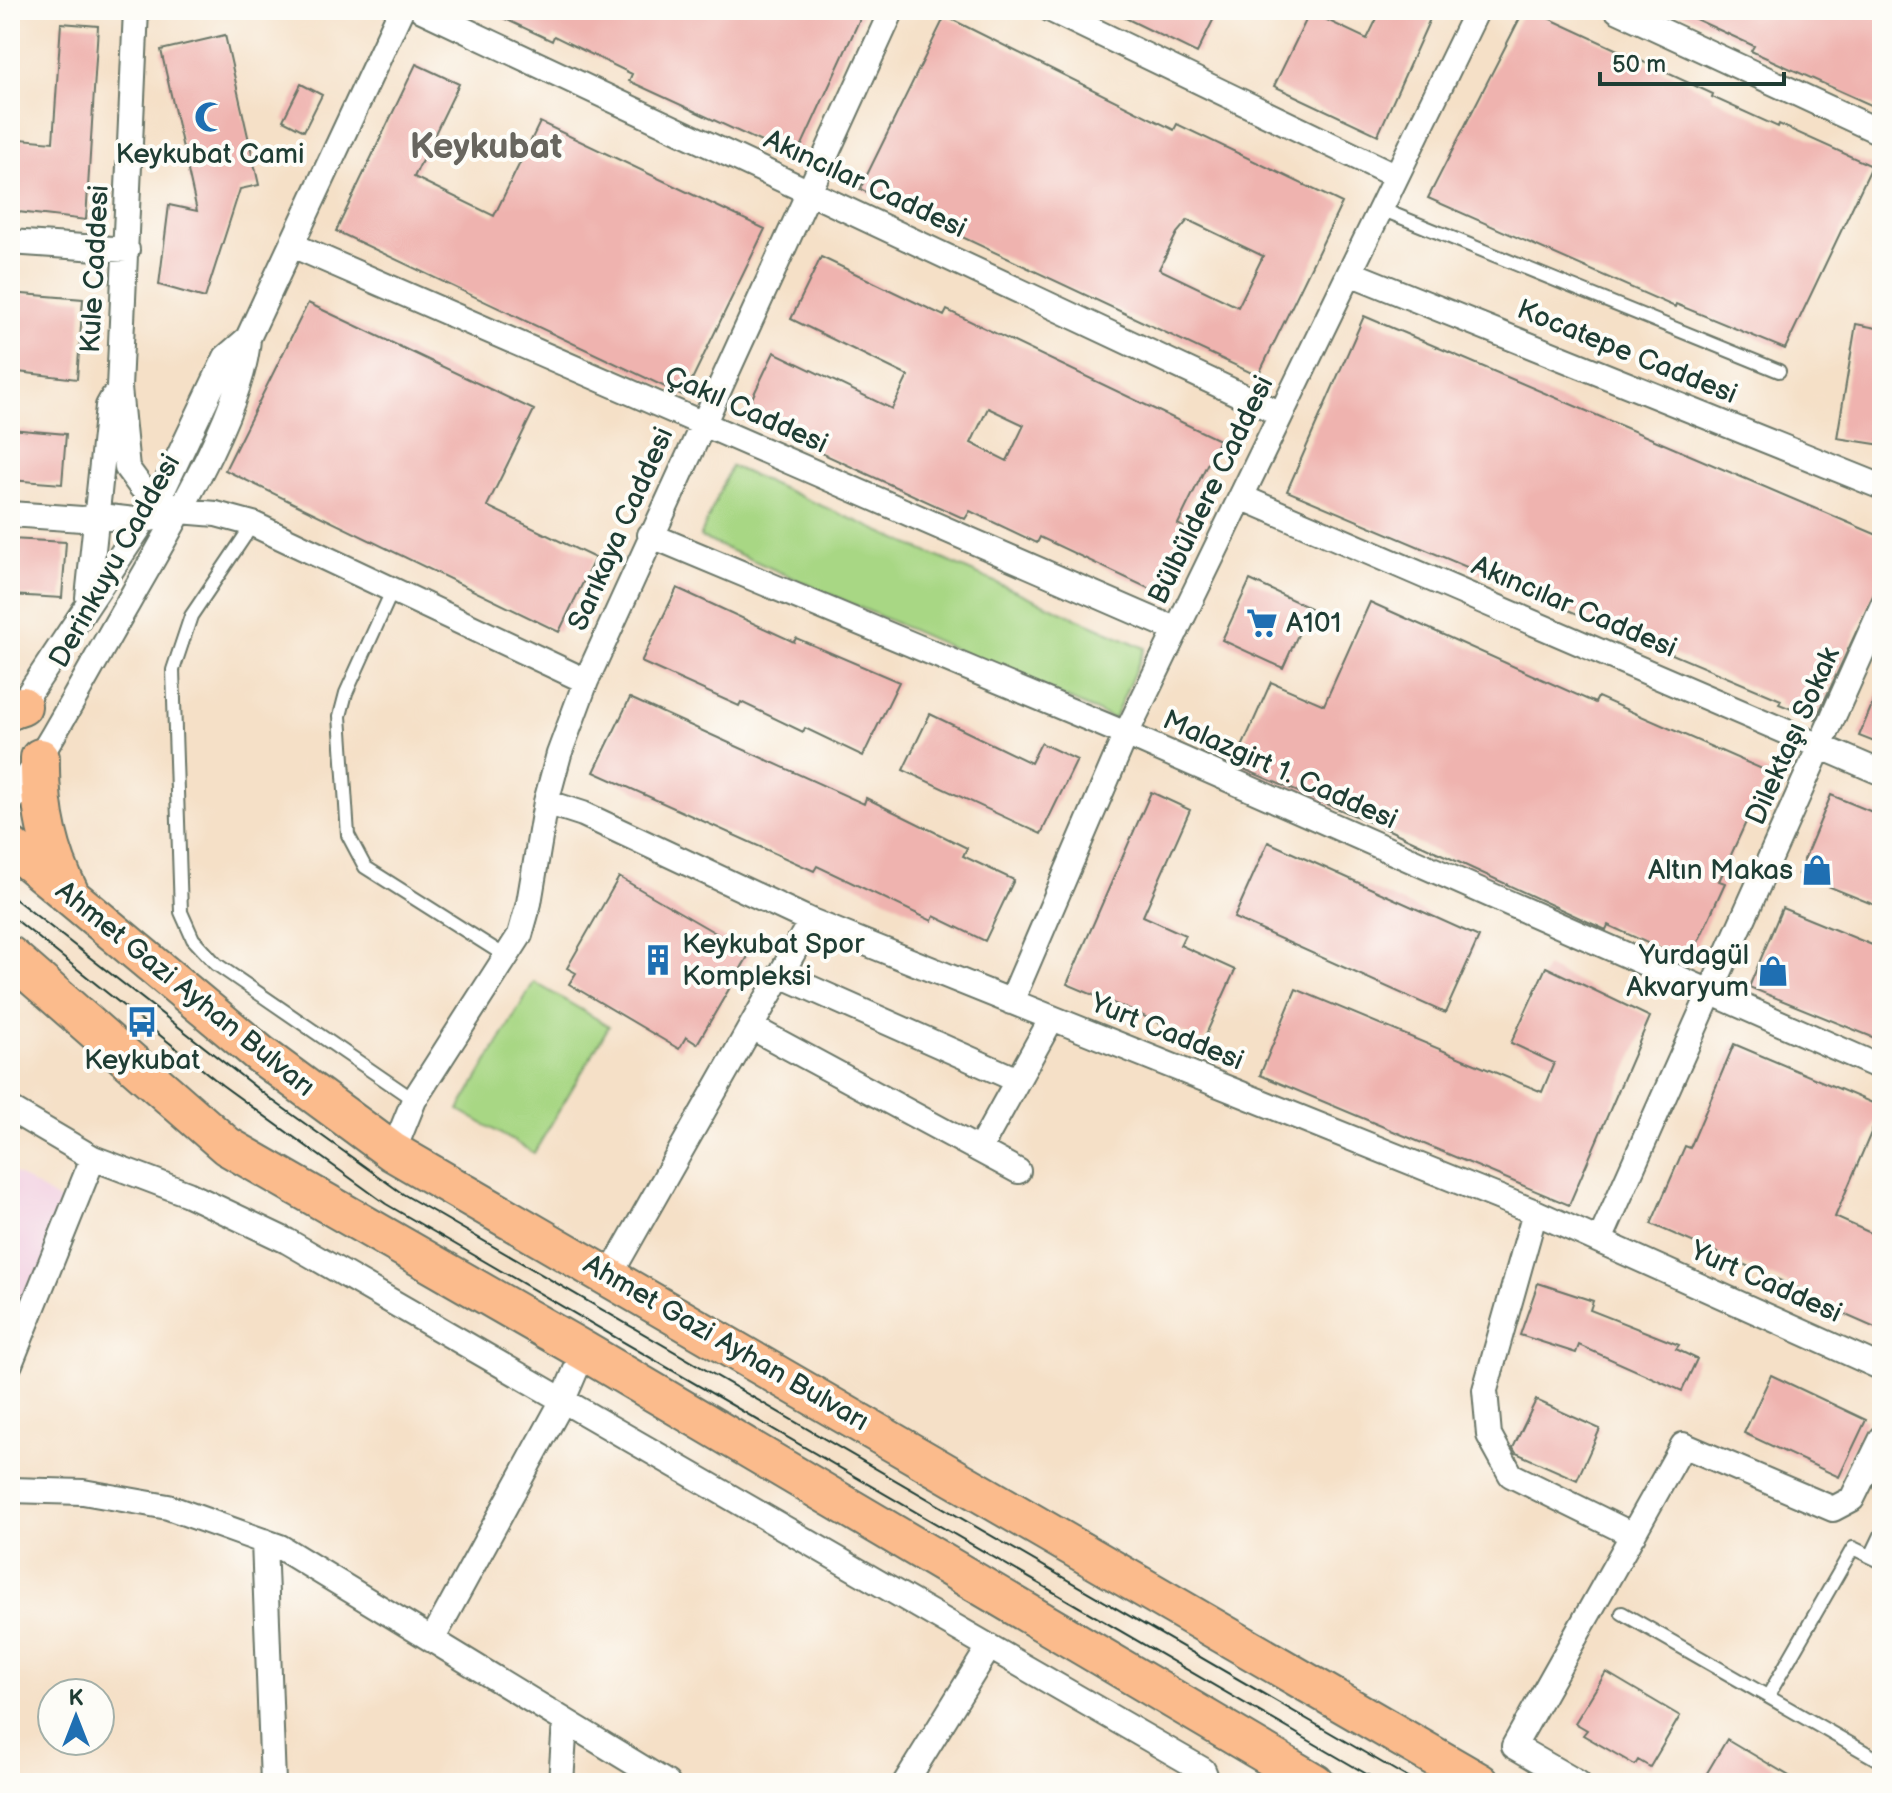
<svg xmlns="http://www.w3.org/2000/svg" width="1892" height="1793" viewBox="0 0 1892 1793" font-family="'Balsamiq Sans',sans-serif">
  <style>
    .built { fill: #f2cfe1 }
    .green { fill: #a8d784; stroke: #648a5c; stroke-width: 2 }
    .building { fill: #efb3af; fill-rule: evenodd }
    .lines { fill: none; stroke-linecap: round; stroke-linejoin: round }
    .lane-casing { stroke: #6a7667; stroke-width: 16 }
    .street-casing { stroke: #6a7667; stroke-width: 28 }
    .primary-casing { stroke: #6a7667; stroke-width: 42 }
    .lane { stroke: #fff; stroke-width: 12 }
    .street { stroke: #fff; stroke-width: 24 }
    .primary { stroke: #fbbb8c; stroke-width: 38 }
    .tram { stroke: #1f3d34; stroke-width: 2 }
    .labels { text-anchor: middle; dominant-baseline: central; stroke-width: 8; stroke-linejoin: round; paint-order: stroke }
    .poi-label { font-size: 28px; fill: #1f3d34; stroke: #fdfcf7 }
    .street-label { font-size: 28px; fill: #1f3d34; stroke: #fdfcf7 }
    .district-label { font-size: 36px; font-weight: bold; fill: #68665f; stroke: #fdfcf7 }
  </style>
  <rect width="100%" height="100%" fill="#fdfcf7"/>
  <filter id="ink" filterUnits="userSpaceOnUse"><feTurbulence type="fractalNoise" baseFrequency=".0125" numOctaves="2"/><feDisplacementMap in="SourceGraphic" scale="16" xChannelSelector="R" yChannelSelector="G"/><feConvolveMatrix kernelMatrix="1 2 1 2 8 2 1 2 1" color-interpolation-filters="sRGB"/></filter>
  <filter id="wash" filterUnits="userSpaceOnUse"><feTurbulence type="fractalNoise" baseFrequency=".006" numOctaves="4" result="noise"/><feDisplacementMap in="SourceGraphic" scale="32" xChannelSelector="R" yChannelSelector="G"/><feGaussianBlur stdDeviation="1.8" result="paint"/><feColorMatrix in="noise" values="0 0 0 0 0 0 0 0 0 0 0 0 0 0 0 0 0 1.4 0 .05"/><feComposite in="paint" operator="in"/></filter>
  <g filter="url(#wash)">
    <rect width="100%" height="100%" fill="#f5e0c7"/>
    <path class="built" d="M10,1170l58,36 -58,139z"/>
    <path class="green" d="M731,466l414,182 -31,71 -414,-182z
      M534,982l75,44 -75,127 -75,-43z"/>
    <g id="blocks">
      <path class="building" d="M486,10h378l-68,148 -167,-77 3,-7 -78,-38 -2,5z
        M1109,10h109l-21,43z
        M1381,10h53l-56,125 -104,-49 36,-74 57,27z
        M1524,10h7l182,84 -1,3 66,30 1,-3 93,42 -87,183 -109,-45 -1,3 -247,-109z
        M1676,10h192l14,6v94l-131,-59 3,-5z
        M945,16l229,114 3,-6 165,79 -84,173 -398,-187zM1188,220l75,36 -25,51 -79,-38 18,-36z
        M61,23l37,3 -12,194 -76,-9v-73l43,4z
        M225,35l34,150 -19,4 -35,109 -46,-13 10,-80 28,6 -36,-161z
        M416,64l43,20 -45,93 80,39 46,-94 225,107 -81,167 -348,-165z
        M301,84l21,11 -18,36 -21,-11z
        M821,257l123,59 3,-6 272,130 -41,84 7,4 -31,63 -114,-54 -3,6 -67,-32 -5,8 -222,-102 31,-65 118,57 16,-33 -117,-57zM988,408l36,17 -17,36 -36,-18z
        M10,293l73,6 -6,80 -67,-8z
        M308,303l226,107 -47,96 108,52 -36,74 -334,-162z
        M1364,316l518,221v39l-66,143 -37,-15 2,-4 -494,-209z
        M1856,324l26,5v116l-45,-7z
        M10,429l56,5 -4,50 -52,-4z
        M10,539l56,3 -4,56 -52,-3z
        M1250,580l60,28 -27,60 -61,-28z
        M677,588l117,54 2,-4 103,44 -36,74 -58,-28 -2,4 -62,-30 -2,4 -98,-44z
        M1370,602l225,101 3,-6 171,75 -50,109 6,2 -36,79 -81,-37 -2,5 -217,-100 -155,-65 37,-83 53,23z
        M1882,681v64l-23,-9z
        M630,698l234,106 2,-6 101,50 -4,8 51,24 -29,61 -51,-25 -2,5 -115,-55 -3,5 -220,-99z
        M930,714l101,49 10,-20 36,17 -36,74 -138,-64z
        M1151,792l39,18 -47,106 42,19 -5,10 55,25 -32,71 -136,-57z
        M1831,795l51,21v92l-84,-34z
        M1268,842l211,95 -34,76 -211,-95z
        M619,877l131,76 -53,91 -11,-7 -7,12 -110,-65 7,-11 -9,-5z
        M1782,908l100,41v92l-133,-54z
        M1546,967l104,50 -81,188 -309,-130 36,-86 246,103 12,-29 -43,-20z
        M1734,1044l148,63 -47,110 47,21v93l-75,-33 2,-5 -158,-69 34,-78 5,2z
        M1538,1283l55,18 -3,9 89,35 -3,4 21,10 -15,32 -103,-46 -3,8 -56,-18z
        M1771,1375l95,45 -27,57 -95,-44z
        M1536,1400l64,29 -23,51 -61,-27 -3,-5z
        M1606,1672l74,44 -30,51 -12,-7 -3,5 -52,-30 4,-5 -12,-7z
        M1727,1739l74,44h-100z"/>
    </g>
  </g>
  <g filter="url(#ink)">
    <use href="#blocks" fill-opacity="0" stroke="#6a7667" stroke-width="2"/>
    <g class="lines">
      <defs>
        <path id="lane" d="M1381,209l398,162
          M253,524l-62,92 -18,54 8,242 12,27 23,25 198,136
          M393,589l-47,104 -6,23 8,119 17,32 142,90
          M1871,1556l11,-23
          M1622,1613l260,149
          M1768,1696l85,-148 29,14"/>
        <path id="street" d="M136,10l-17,378 8,80 14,19 29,18
          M422,10l859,404
          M892,10l-306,671 -27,73 -13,48 37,12 228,107 724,291 347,156
          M1051,10l345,166
          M1617,10l265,123
          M10,242l117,8
          M292,245l885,385
          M1350,273l532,214
          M1241,497l641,276
          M10,514l72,5 18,-3 43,5 37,-10 36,3 37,10 333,157
          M650,535l476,199 756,334
          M88,598l20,-192 5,-9
          M14,716l145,-218 67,-141 22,-19 153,-328
          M10,803c44,-64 79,-133 118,-200 37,-66 116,-193 120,-265
          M781,975l234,104
          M1011,1002l115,-268 351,-724
          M753,1028l265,143
          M10,1109l83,49 95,36 99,47 916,529 5,13
          M979,1150l73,-132
          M393,1152l21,-52 106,-165 9,-32 17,-101
          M1535,1212l-50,178 4,45 22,40 122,60
          M1600,1240l282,-633
          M610,1275l201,-354
          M10,1364l83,-206
          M10,1490l73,2 85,15 112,40 387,236
          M264,1541l9,242
          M432,1640l130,-238 22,-51
          M561,1783l4,-62
          M905,1783l83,-134
          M1578,1783l-64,-37 169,-301 150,64 19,-10 30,-61"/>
        <path id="primary" d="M10,710l12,-4
          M40,758c-1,48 7,92 29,134
          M10,846l250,208 133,98 1087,631
          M10,956l217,190 357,205 731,432"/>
      </defs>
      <use href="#lane" class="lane-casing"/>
      <use href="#street" class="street-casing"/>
      <use href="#primary" class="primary-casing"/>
      <use href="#lane" class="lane"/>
      <use href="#street" class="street"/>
      <use href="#primary" class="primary"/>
      <path class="tram" d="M10,895l262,205 131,94 1014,589
        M10,915l212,170 164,119 996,579"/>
    </g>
  </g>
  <defs>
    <symbol id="mosque-bare" viewBox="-9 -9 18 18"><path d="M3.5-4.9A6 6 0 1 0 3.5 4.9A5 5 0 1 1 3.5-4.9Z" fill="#1f6fb2" stroke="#fdfcf7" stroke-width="2.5" paint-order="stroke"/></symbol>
    <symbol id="supermarket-bare" viewBox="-9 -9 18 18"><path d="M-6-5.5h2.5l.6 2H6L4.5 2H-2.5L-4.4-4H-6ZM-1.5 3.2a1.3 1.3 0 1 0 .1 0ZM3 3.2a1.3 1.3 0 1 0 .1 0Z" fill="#1f6fb2" stroke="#fdfcf7" stroke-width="2.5" paint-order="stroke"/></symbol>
    <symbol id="shop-bare" viewBox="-9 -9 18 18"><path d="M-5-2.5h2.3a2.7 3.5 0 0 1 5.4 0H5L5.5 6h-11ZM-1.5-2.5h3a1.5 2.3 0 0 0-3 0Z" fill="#1f6fb2" stroke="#fdfcf7" stroke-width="2.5" paint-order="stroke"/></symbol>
    <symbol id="building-bare" viewBox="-9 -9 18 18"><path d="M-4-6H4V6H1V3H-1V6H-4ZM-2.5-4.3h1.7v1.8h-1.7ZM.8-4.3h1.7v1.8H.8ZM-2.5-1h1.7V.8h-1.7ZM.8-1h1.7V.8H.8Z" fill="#1f6fb2" stroke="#fdfcf7" stroke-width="2.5" paint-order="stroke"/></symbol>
    <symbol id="bus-bare" viewBox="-9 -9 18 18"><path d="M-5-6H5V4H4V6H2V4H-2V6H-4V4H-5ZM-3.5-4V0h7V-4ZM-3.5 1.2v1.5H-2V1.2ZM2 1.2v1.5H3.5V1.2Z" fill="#1f6fb2" stroke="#fdfcf7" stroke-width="2.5" paint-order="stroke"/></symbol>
  </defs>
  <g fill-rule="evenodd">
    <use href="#mosque-bare" x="188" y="95" width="44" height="44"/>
    <use href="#supermarket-bare" x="1240" y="601" width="44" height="44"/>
    <use href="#shop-bare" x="1795" y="848" width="44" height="44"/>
    <use href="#building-bare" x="636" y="938" width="44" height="44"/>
    <use href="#shop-bare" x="1751" y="949" width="44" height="44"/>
    <use href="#bus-bare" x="120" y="1000" width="44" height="44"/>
  </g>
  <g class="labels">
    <g class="poi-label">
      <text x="210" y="154">Keykubat Cami</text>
      <text x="1286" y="623" text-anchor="start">A101</text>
      <text x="1793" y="870" text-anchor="end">Altın Makas</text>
      <text x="682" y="944" text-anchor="start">Keykubat Spor<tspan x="682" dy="32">Kompleksi</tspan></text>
      <text x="1749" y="955" text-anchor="end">Yurdagül<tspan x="1749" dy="32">Akvaryum</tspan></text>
      <text x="142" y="1060">Keykubat</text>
    </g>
    <g class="street-label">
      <text transform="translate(865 184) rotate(25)">Akıncılar Caddesi</text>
      <text transform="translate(95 269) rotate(-87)">Kule Caddesi</text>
      <text transform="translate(1627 352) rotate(22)">Kocatepe Caddesi</text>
      <text transform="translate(746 410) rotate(24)">Çakıl Caddesi</text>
      <text transform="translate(1211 490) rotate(-64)">Bülbüldere Caddesi</text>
      <text transform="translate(621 529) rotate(-66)">Sarıkaya Caddesi</text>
      <text transform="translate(115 561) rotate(-61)">Derinkuyu Caddesi</text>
      <text transform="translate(1574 607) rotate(23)">Akıncılar Caddesi</text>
      <text transform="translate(1793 736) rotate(-66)">Dilektaşı Sokak</text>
      <text transform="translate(1280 770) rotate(24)">Malazgirt 1. Caddesi</text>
      <text transform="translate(185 989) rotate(39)">Ahmet Gazi Ayhan Bulvarı</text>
      <text transform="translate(1167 1032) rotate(22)">Yurt Caddesi</text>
      <text transform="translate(1766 1282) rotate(24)">Yurt Caddesi</text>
      <text transform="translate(726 1343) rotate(30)">Ahmet Gazi Ayhan Bulvarı</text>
    </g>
    <g class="district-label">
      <text x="486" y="147">Keykubat</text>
    </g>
  </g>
  <rect width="1892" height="1793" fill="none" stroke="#fdfcf7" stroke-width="40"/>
  <g transform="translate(76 1717)"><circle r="38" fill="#fdfcf7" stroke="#a4b0a9" stroke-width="2"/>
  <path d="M0-6L14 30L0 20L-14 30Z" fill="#1f6fb2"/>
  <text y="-12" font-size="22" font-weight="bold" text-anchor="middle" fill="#1f3d34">K</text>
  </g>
  <path d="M1600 72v12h184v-12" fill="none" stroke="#1f3d34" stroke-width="4"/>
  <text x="1612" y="72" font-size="24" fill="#1f3d34" stroke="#fdfcf7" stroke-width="6" paint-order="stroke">50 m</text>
</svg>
